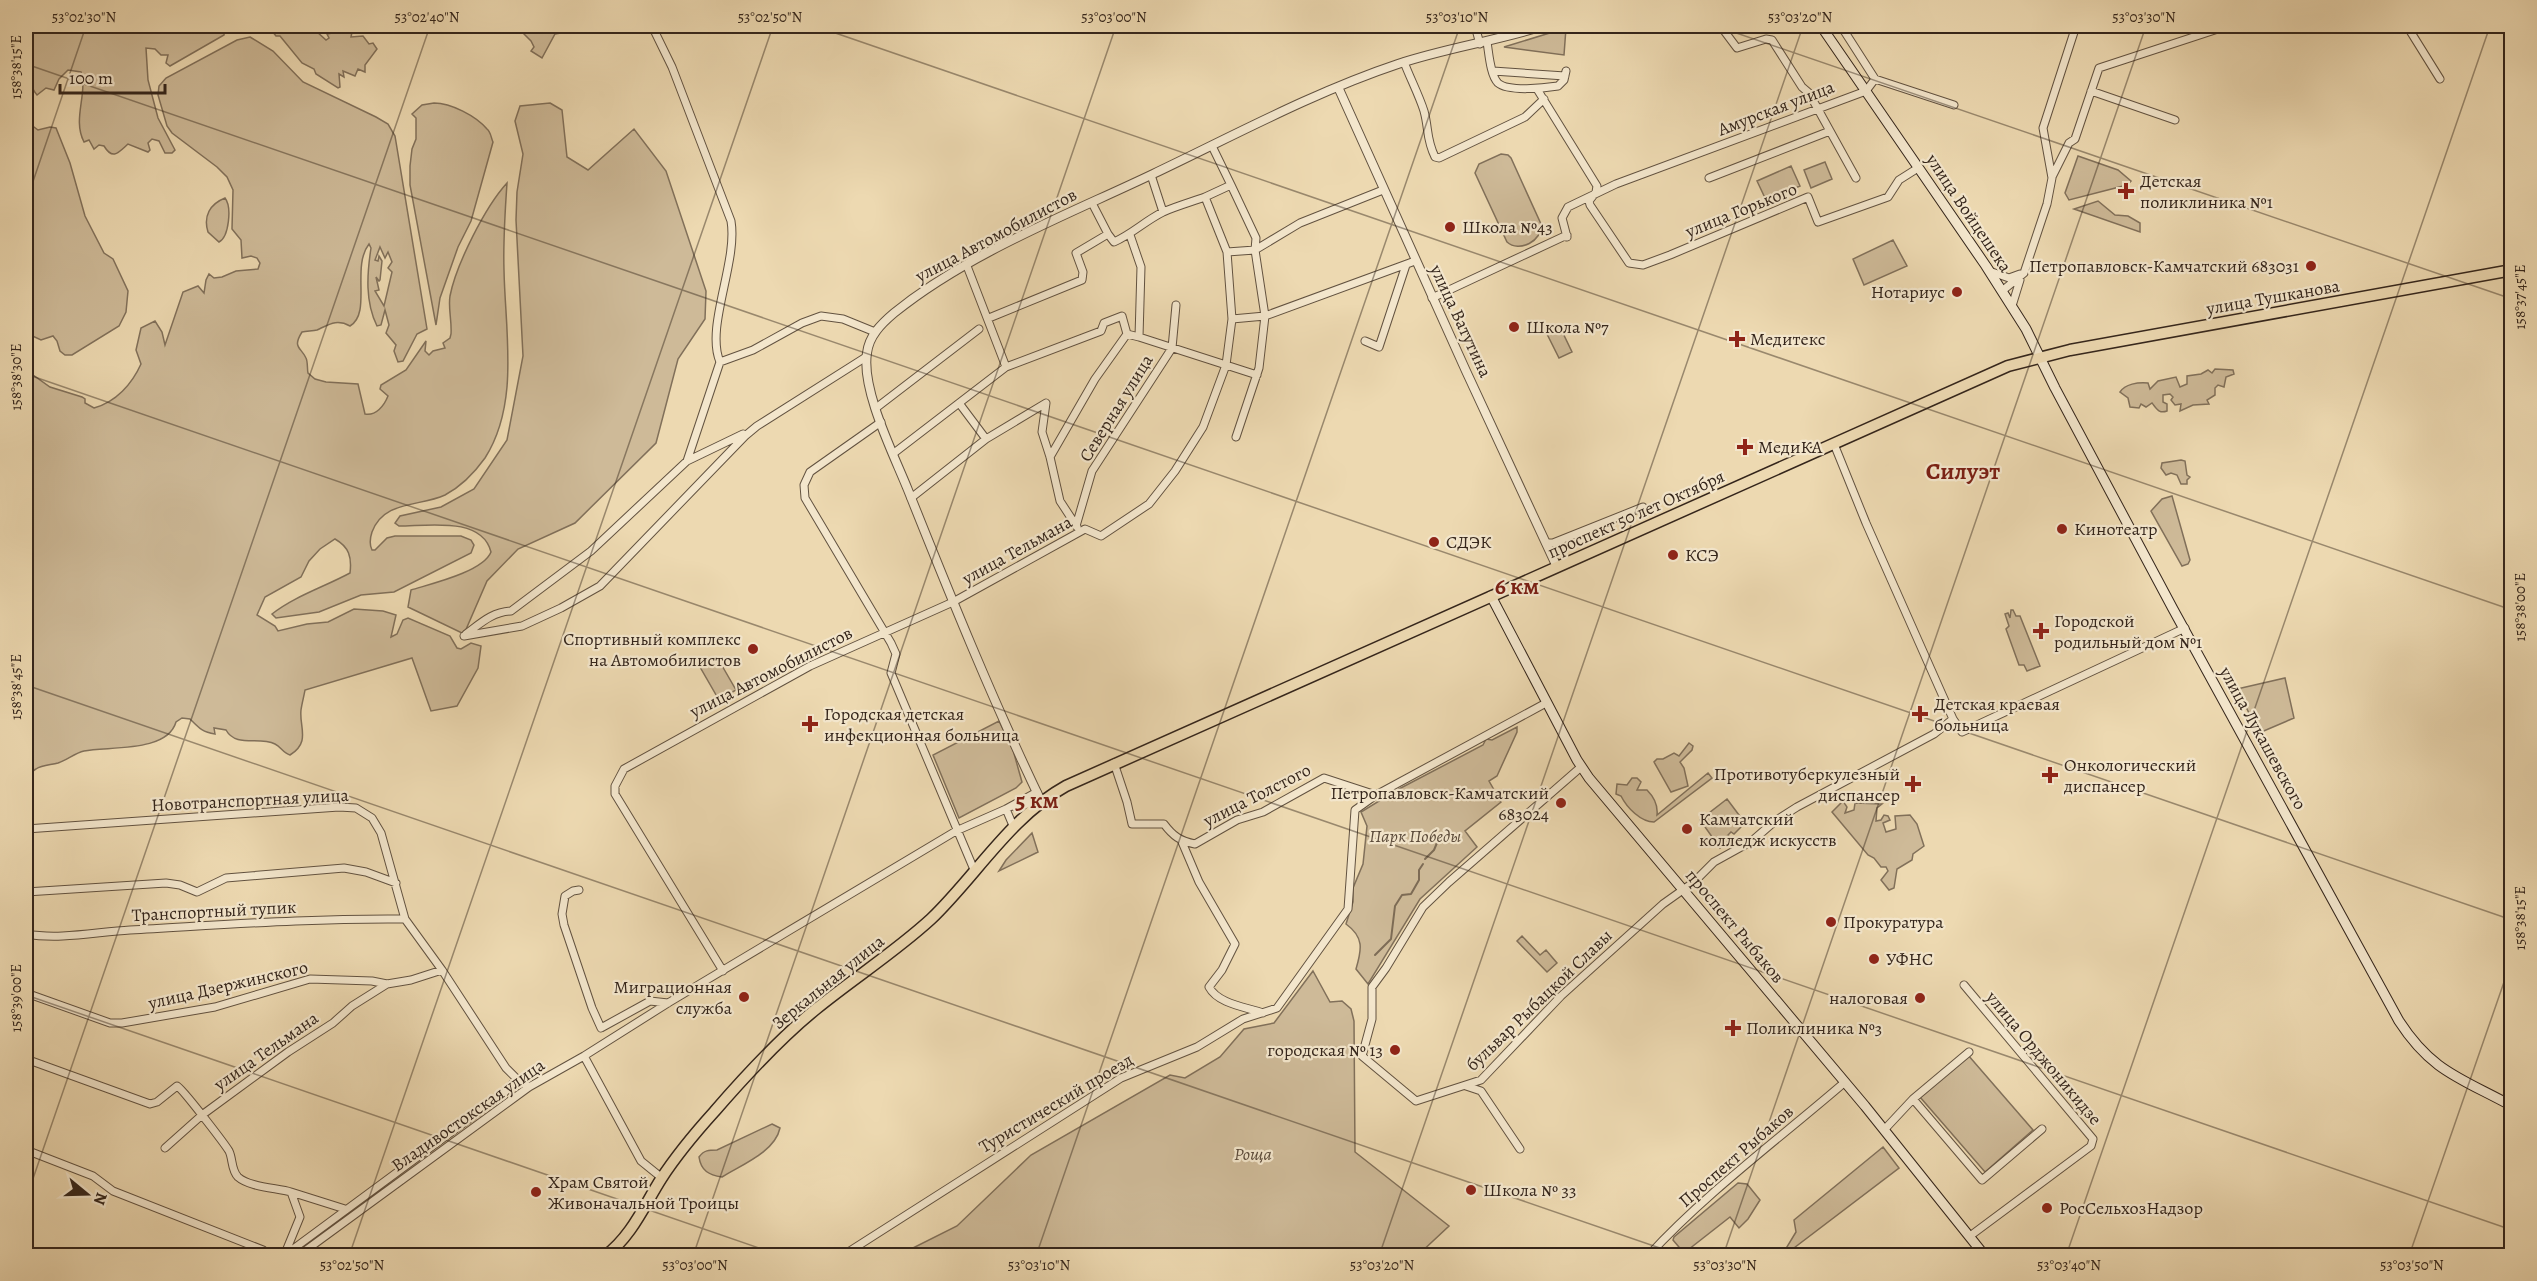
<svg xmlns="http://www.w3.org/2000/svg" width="2537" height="1281" viewBox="0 0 2537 1281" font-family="Alegreya,serif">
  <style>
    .green { fill: #ceba98; stroke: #81705a; stroke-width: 1.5; fill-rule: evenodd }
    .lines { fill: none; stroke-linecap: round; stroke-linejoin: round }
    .stream { stroke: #7d6c56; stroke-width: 2 }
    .minor-casing { stroke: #625240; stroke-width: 9 }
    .tertiary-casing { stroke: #625240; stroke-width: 10 }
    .secondary-casing { stroke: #34251b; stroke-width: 11 }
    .primary-casing { stroke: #34251b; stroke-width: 13 }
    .minor { stroke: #f3e6cc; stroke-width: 7 }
    .tertiary { stroke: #f3e6cc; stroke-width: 8 }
    .secondary { stroke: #f3e6cc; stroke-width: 9 }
    .primary { stroke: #edd9b1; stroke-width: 10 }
    .ticks { fill: none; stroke: #34251b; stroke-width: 1.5; stroke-opacity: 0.45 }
    .poi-dot { fill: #8f2418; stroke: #f3e6cc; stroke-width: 2 }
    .labels { text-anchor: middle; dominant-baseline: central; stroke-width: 4.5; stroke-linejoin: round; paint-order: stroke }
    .street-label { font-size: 18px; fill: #34251b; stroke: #f3e6cc }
    .poi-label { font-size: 18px; fill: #34251b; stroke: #f3e6cc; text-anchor: start }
    .park-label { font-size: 18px; font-style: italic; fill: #5a4a3a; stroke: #f3e6cc }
    .district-label { font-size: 24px; font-weight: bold; fill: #7a1f14; stroke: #f3e6cc }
    .neatline { fill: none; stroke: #34251b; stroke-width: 2 }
    .ticks-label { font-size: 15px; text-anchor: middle; fill: #34251b }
  </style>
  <rect width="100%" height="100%" fill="#edd9b1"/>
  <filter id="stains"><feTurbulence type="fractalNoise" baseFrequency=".00333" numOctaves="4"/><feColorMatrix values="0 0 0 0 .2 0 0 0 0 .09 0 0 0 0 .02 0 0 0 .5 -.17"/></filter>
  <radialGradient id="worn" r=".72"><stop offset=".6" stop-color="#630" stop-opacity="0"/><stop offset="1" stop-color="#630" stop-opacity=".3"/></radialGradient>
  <path class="green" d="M26,26h199l-1,9 -54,31 -4,-3 2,-8h-7l-6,-6 -9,-1 2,32 10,38 17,32 -3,3h-7l-6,-12 -7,-2 -4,4 2,7 -2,2 -20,-8c-9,8 -15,17 -24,2l-5,-1 -5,4 -5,-9 -5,2c-12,-23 4,-48 -3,-70l-13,-2 -9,9 -5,11 -8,-2 -9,7c-5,-5 -5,-11 -11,-16z
    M268,26h32l4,6 9,1 3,-2 10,9 3,-2 -2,-4 5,-1 5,-7h7l8,6 -1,5 12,-1 6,8 4,-1 4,6 -12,16v7l-7,-3 -3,7 -12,-5 1,6 -5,-3 1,13 -2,1 -22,-14 -2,-5 -12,-6 -22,-27h-4z
    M494,26h74l-2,6 -11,2 -13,24 -11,-7 3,-4 -3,-6 -12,-12 -13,4 -9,-1z
    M1566,28l-2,27 -60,-8z
    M250,37l23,14 30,31 73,35 12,7 7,12 32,193 -10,5 -14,27 -5,1 -4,-11 2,-6 -10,-12 3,-8 -4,-15 -4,15 -4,1c-12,-24 -10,-52 -6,-78l-2,-4c-18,23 3,69 -19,82 -13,-7 -20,-2 -33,4 -4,1 -10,1 -15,2 -10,16 -1,15 4,26 2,4 1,11 2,15l7,6 11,3 32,2 7,30c11,2 19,-8 23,-18l-8,-7 1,-4 25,-15 20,-29 -1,10 4,4 4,-4 12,-3 -2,-5 7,-5 1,-4c1,-13 -3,-26 -1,-38 6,-31 35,-89 57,-113 -2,29 -4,58 -3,87 1,61 16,133 -19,188 -10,14 -25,29 -40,37 -26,12 -61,5 -73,37 -2,6 -3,12 0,18h3l12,-12 8,-2h66l10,4 3,5 -3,8 -77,39 -33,3 -42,17 -43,6 -4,-4c23,-18 52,-27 78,-41 2,-16 -1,-26 -15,-34l-15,10 -11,12 -8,16 -36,20 -8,18 18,11 3,5 29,-7 21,-2 26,-13 29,2 13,4 -5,22 6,-3 6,-14 5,-2 42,18 7,12 4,1 10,-6 10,3 -3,22 -21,38 -26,5 -19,-53 -107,32c-1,6 -3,13 -4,20 -2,17 10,32 -11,45 -7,-2 -9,-8 -15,-11 -16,-8 -39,4 -49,-14l-12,-2 1,6c-13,-2 -16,-6 -25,-15l-8,-1 -6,4c-9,31 -68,24 -92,29 -9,2 -17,9 -26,12 -7,2 -16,2 -22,6 -4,2 -7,7 -10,9v-238l3,-9 -3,-5v-150l7,-1 17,12 32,10 3,2v4l9,5c22,-6 38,-24 47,-44l-5,-14 5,-22 14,-7 7,11 3,13 18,-53 15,-6 6,7 2,-13 3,-6 5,4 8,-1 14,-6 22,-2 2,-6 -3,-5 -6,-2 -9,2 -1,-18 -9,-11 1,-39 -6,-13 -10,-10 -45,-34 -5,-7 -9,-31 1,-9 7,-8 71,-38zM380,247l5,11 3,-6 4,10 -4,6 4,4 -8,34 -9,-15 4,-1 -3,-13 3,4 1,-1 2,-19 -3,-5 -1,5 -3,-1z
    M434,103c17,0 42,13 53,26 4,3 4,9 6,13l-22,79 -13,26 -18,51 -4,27 -26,-140v-19l2,-17 4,-10v-21l-4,-4 10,-9z
    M550,103l12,7 5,47 21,13 46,-41 32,42 40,120 -1,28 -27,40 -22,84 -81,80 -57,26 -31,32 -23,53 -56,-27 3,-17c19,-6 72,-18 80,-38 -9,-36 -64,-26 -92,-26l-4,-3 5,-7 41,-9 33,-18 33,-49 16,-84 -7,-136 1,-28 6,-38 -8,-33 5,-15z
    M26,121l12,9 12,-3 6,1 14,35 15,53 19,37 9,6 15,32 -2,21 -7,14 -47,29h-7l-5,-4 -3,-10 -4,-5 -12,4 -15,-7z
    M1501,154l7,1 3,3 30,66c2,17 -22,29 -34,18l-32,-69 4,-9z
    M2078,156l40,14 13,11 -4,4 -58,15 -4,-7z
    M1825,162l7,17 -21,9 -7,-18z
    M1791,166l9,20 -34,14 -9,-19z
    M225,198c7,9 4,39 -6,44l-11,-10c-5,-16 2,-28 17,-34z
    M2098,201l17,14 13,1 12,7v9l-66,-23z
    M1893,240l14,26 -43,19 -11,-26z
    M1560,327l12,25 -13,6 -12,-24z
    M2215,369l18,1 1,4 -8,3 -2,10 -6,-2 -3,3v7l-8,5 2,4 -16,1 -13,6 1,-7 -6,1 -4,-5 2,-3 -3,-3 -7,1v7l4,2v7c-8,3 -10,-2 -15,-8l-6,4 -5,-3 -2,4 -9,-1 -2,-9 -8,-6c5,-8 18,-10 28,-9l2,6 8,-8 18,-4 4,10 7,-3v-8l14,-2 7,-4 4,3z
    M2181,460l4,1 2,14 3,2 -3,3v4h-6l-4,-9 -6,-2 -5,2 -5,-7 1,-5z
    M2172,496l18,64 -2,4 -6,2 -31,-55 11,-12z
    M2011,610h2l3,6h4l20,50 -13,5 -3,-6h-5l-13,-36 3,-3 -4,-12 3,-1 2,5z
    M717,657l19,33 -17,10 -19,-33z
    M2285,678l9,40 -35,15 -22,-44z
    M999,721l14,29 9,32 -6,6 -57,30 -26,-63z
    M1517,727v5l-20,44 -8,5 12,21 -36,29 12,16 -57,52 -52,85 -12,-15c6,-20 8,-32 -10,-45l7,-22v-14l10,-24 4,-38 -6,-14 36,-22 86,-45 3,-6 6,1z
    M1689,743l4,3 -1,4 -12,12 4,6 4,18 -17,6 -17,-30 3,-3h6l11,-6 5,3z
    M1708,773l4,5 -58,44c-13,0 -27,-14 -33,-26l-5,-2 1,-10 10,1 5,-7h5l4,4 -4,8h10c7,7 11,16 10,25z
    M1727,799l18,24 -11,11 -3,-2 -3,3 2,3 -10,10 -20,-28z
    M1843,801l4,6 -2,6 9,-3 1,-7 27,1 -5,4 -1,13 5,-1 3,-5 4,1 2,4 -7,3 3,9 10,-3 -1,-13 15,-1 7,9 7,22 -11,8 -1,6 -15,9 -3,19 -5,2 -8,-10 7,-9 -2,-4h-5l-7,-9 -6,-3 -36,-43z
    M1032,833l6,19 -39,19 7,-11z
    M1522,936l18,19 6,-5 11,13 -10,9 -30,-31z
    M1313,971l17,31 12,-1 9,8 3,12 1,131 94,74 -31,29h-519l58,-29 74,-71 139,-80 15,3 35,-21 24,-28 30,-6z
    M1968,1055l65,75 -48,42 -65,-75z
    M772,1124l8,4c-5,24 -39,37 -58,49 -13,-2 -21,-6 -23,-20 5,-7 10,-7 18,-7z
    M1883,1147l16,21 -113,86 -1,-4 11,-18 -2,-12z
    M1738,1183l9,1 13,16 -12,19 -9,9 -9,-11 -46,36 -11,-13 1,-3z"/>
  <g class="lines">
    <path class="stream" d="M1425,859l9,-9 5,-12
      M1375,955l16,-16 4,-33 7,-11 9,-1 8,-14v-10l4,-6"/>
    <defs>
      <path id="minor" d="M652,26l20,41 59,154c7,41 -26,106 -11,141l33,-12 49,-27 19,-7 22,3 32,13
        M1475,26l5,18
        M2407,26l33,53
        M1722,28l15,20 29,-9 6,1 30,47 7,6 47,85
        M1487,42c2,11 3,33 11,41 10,9 47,5 60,3l6,-6 2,-9
        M1404,62c6,16 15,33 20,49 5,18 2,28 11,46l4,1 86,-41 19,-18
        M1493,71l72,5
        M1875,79l79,26
        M1537,89l60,97 -1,6 -7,9 1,4 39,58 14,2 27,-10 138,-58 10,25 70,-25 11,-17 19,-12
        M2091,91l84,29
        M1151,175l12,37
        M2052,177l17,-34 6,-4 24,-71 128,-42
        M1709,178l121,-47
        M1231,185l25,53 -1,12 10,66 -6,52 -23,69
        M1092,203l16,31
        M1130,235l11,32 -2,70 118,38
        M1567,237l-5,-19 6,-11 48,-23 250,-93 9,-12 -34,-53
        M1227,252l28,-2 45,-27 83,-33
        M1989,271l20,7 11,-4
        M2002,291l22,-18 23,-69 5,-26 -9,-50 33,-102
        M1432,298l135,-63
        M2012,306l8,-26
        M989,318l93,-38 1,-8 -7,-19 32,-19 6,8c18,-8 31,-21 49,-30 14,-6 28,-10 42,-15
        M1232,319l33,-3 150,-55
        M1365,341l14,6 27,-82
        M1006,367l95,-36 3,-8 18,-7 5,18 12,3
        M876,408l103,-79
        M881,422l-71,50 -6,13 1,13 86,145 5,11 -5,19 84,199
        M986,439l60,-36 -4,29 8,25 10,44 17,26
        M1834,444l32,79 87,196 9,13 223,-104
        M894,453l112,-86 -39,-101
        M1050,457l45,-78 32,-45
        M687,461l33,-99
        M911,498l75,-59 -27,-36
        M1076,526l16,-55 80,-123 4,-43
        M1546,543h7l90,-36
        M466,634c15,-11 26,-22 45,-23l80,-60 96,-90 56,-27
        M464,636l58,-10 39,-18 39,-22 145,-150 12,-10 109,-69
        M1114,763l13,39 5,22h32c9,12 16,17 31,20l42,-24 26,-8 61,-34 52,17 170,-92
        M1581,767l-132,115 -26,25 -37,61 -14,19v32l-10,37 54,45 65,-21 80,-84 102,-92 31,-22 20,-20 38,-21 23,-20 22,-14 137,-73 19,-15
        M1015,807l26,-6
        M1006,809l8,19
        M26,829l313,-22 17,1 16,10 9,15 24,86 37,51 64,98 11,11 12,8
        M1182,842l17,40 36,62 -13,26 -13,17c9,17 37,20 54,26
        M579,890l-6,1 -8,5 -3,18 2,11 28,83 9,20 49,-27 18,2
        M26,892l140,-9 14,2 17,7 29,-14 118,-10 22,4 30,11
        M26,934c34,6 70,-2 104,-4 92,-5 183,-12 275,-11
        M723,971l-108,-177v-8l9,-17 186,-103 143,-64 132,-73 16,7 48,-32 26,-33 28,-44 23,-62 6,-46 -5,-67 -22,-55 26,-12 -19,-39
        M1964,985l129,154 -2,7 -121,90
        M26,993l84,30h12l93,-16 95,-28 62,2 15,3 24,-4 31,-10
        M584,1056l57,105 21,17
        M26,1059l124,45 7,-2 20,-16c5,2 47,57 52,65 4,8 2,19 9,26 11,10 39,11 53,15l9,25 -16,39
        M1466,1086l15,5 39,58
        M1913,1099l56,-47
        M1884,1130l29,-31 69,81 60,-51
        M165,1148l37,-33 86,-63 45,-29 19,-17 35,-22
        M26,1150l67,26 20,15 150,59 7,6
        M291,1192l54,17
        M285,1255l218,-161 14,-15
        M298,1256l231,-169 55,-31 84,-53 288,-172 50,-22 31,-17
        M842,1256l279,-178 76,-31 46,-28 34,-11 71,-99 7,-99 21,-15
        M1648,1256c59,-64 131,-117 197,-174"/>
      <path id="tertiary" d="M1338,87l128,284 91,196
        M1041,801c-49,-102 -91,-206 -133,-311 -14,-35 -47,-100 -41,-137 2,-17 14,-29 27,-40 74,-60 173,-98 259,-139 80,-38 161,-82 245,-110 48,-16 98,-23 145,-38"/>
      <path id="secondary" d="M1821,26l165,240 40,63 29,59 118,221 226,412c33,51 62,57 113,85
        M1491,596l86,164 12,18 276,328 120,150"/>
      <path id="primary" d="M605,1256c26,-19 39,-50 56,-77 15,-23 34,-46 53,-67 32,-37 65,-73 102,-103 38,-31 79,-57 115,-90 45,-43 79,-102 135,-133l942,-420 62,-16 442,-80"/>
    </defs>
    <use href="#minor" class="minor-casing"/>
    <use href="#tertiary" class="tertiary-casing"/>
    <use href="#secondary" class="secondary-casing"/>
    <use href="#primary" class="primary-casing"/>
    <use href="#minor" class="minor"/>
    <use href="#tertiary" class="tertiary"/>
    <use href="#secondary" class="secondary"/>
    <use href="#primary" class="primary"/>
  </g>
  <path class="ticks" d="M815,26l1697,584M1716,26l796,273M26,64l2486,856M26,202l60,-176M26,374l2486,856M26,685l1657,571M26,995l756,261M26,1199l404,-1173M349,1256l424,-1230M693,1256l423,-1230M1036,1256l424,-1230M1379,1256l424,-1230M1723,1256l423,-1230M2066,1256l424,-1230M2409,1256l103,-297"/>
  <g class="poi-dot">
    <path d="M2123 182h6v6h6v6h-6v6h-6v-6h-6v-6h6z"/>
    <circle cx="1450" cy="227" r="6"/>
    <circle cx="2311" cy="266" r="6"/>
    <circle cx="1957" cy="292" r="6"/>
    <circle cx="1514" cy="327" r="6"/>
    <path d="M1734 330h6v6h6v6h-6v6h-6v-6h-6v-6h6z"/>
    <path d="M1742 438h6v6h6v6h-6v6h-6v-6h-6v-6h6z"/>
    <circle cx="2062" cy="529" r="6"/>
    <circle cx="1434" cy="542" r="6"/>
    <circle cx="1673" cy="555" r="6"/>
    <path d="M2038 622h6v6h6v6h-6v6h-6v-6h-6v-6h6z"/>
    <circle cx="753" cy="649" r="6"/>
    <path d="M1917 705h6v6h6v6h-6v6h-6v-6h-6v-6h6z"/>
    <path d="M807 715h6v6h6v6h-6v6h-6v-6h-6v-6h6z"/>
    <path d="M2047 766h6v6h6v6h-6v6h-6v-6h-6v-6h6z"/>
    <path d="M1910 775h6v6h6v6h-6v6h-6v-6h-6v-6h6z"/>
    <circle cx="1561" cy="803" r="6"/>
    <circle cx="1687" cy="829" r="6"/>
    <circle cx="1831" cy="922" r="6"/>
    <circle cx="1874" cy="959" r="6"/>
    <circle cx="744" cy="997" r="6"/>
    <circle cx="1920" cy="998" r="6"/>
    <path d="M1730 1019h6v6h6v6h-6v6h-6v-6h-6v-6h6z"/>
    <circle cx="1395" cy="1050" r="6"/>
    <circle cx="1471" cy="1190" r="6"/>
    <circle cx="536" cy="1192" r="6"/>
    <circle cx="2047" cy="1208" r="6"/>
  </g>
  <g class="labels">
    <g class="street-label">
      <text transform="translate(1776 108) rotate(-21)">Амурская улица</text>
      <text transform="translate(1741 210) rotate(-22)">улица Горького</text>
      <text transform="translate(1969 213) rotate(56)">улица Войцешека</text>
      <text transform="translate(996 235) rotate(-28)">улица Автомобилистов</text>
      <text transform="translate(2273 297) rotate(-10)">улица Тушканова</text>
      <text transform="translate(1461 321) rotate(65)">улица Ватутина</text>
      <text transform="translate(1116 408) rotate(-58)">Северная улица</text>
      <text transform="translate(1636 514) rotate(-24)">проспект 50 лет Октября</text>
      <text transform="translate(1017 550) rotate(-29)">улица Тельмана</text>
      <text transform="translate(771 672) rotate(-27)">улица Автомобилистов</text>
      <text transform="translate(2263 738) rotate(61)">улица Лукашевского</text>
      <text transform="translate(1257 795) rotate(-27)">улица Толстого</text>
      <text transform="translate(250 800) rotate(-3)">Новотранспортная улица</text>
      <text transform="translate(214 911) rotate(-3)">Транспортный тупик</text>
      <text transform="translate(1735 926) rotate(50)">проспект Рыбаков</text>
      <text transform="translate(828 982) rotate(-39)">Зеркальная улица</text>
      <text transform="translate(228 985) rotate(-13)">улица Дзержинского</text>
      <text transform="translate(1539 1000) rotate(-44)">бульвар Рыбацкой Славы</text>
      <text transform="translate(266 1051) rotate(-35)">улица Тельмана</text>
      <text transform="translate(2044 1058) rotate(50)">улица Орджоникидзе</text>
      <text transform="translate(1056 1103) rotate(-31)">Туристический проезд</text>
      <text transform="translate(468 1115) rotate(-35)">Владивостокская улица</text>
      <text transform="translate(1736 1156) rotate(-41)">Проспект Рыбаков</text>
    </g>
    <g class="poi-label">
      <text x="2140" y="181">Детская<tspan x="2140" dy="21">поликлиника №1</tspan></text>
      <text x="1462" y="227">Школа №43</text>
      <text x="2299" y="266" text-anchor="end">Петропавловск-Камчатский 683031</text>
      <text x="1945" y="292" text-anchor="end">Нотариус</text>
      <text x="1526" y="327">Школа №7</text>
      <text x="1750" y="339">Медитекс</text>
      <text x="1758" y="447">МедиКА</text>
      <text x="2074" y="529">Кинотеатр</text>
      <text x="1446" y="542">СДЭК</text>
      <text x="1685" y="555">КСЭ</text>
      <text x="2054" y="621">Городской<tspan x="2054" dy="21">родильный дом №1</tspan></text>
      <text x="741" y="639" text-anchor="end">Спортивный комплекс<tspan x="741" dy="21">на Автомобилистов</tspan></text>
      <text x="1934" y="704">Детская краевая<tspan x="1934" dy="21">больница</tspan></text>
      <text x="824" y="714">Городская детская<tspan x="824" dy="21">инфекционная больница</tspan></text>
      <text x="2064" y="765">Онкологический<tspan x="2064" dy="21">диспансер</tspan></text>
      <text x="1900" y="774" text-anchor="end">Противотуберкулезный<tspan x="1900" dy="21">диспансер</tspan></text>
      <text x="1549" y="793" text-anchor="end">Петропавловск-Камчатский<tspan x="1549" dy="21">683024</tspan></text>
      <text x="1699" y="819">Камчатский<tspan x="1699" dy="21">колледж искусств</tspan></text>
      <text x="1843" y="922">Прокуратура</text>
      <text x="1886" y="959">УФНС</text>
      <text x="732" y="987" text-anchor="end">Миграционная<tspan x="732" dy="21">служба</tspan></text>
      <text x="1908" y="998" text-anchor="end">налоговая</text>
      <text x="1746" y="1028">Поликлиника №3</text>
      <text x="1383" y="1050" text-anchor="end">городская № 13</text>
      <text x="548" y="1182">Храм Святой<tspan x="548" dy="21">Живоначальной Троицы</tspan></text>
      <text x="1483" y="1190">Школа № 33</text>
      <text x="2059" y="1208">РосСельхозНадзор</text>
    </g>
    <g class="park-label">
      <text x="1415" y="836">Парк Победы</text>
      <text x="1253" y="1154">Роща</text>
    </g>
    <g class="district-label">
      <text x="1963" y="471">Силуэт</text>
      <text x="1517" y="586">6 км</text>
      <text x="1037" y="800">5 км</text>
    </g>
  </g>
  <rect width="2537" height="1281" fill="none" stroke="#edd9b1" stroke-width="66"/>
  <g transform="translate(87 1194) rotate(109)" stroke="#f3e6cc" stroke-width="4.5" paint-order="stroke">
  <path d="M0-4.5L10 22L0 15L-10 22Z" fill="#34251b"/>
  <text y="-9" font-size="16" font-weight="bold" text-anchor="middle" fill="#34251b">N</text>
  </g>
  <path d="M60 84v9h105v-9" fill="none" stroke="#34251b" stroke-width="3"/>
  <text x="69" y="84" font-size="18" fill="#34251b" stroke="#f3e6cc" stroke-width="4.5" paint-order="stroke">100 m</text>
  <rect x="33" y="33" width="2471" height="1215" class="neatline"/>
  <g class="ticks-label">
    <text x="84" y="22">53°02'30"N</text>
    <text x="427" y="22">53°02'40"N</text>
    <text x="770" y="22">53°02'50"N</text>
    <text x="1114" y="22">53°03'00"N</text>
    <text x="1457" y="22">53°03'10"N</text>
    <text x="1800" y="22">53°03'20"N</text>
    <text x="2144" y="22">53°03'30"N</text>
    <text transform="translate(16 67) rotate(-90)" y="5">158°38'15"E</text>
    <text transform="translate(2520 297) rotate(-90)" y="5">158°37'45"E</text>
    <text transform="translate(16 377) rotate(-90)" y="5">158°38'30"E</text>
    <text transform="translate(2520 607) rotate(-90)" y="5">158°38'00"E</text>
    <text transform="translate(16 687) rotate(-90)" y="5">158°38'45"E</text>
    <text transform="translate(2520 918) rotate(-90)" y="5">158°38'15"E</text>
    <text transform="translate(16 998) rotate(-90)" y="5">158°39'00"E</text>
    <text x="352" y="1270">53°02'50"N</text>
    <text x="695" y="1270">53°03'00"N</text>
    <text x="1039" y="1270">53°03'10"N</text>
    <text x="1382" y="1270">53°03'20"N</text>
    <text x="1725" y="1270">53°03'30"N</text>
    <text x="2069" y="1270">53°03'40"N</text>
    <text x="2412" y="1270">53°03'50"N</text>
  </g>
  <rect width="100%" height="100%" filter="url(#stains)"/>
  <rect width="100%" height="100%" fill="url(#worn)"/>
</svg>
